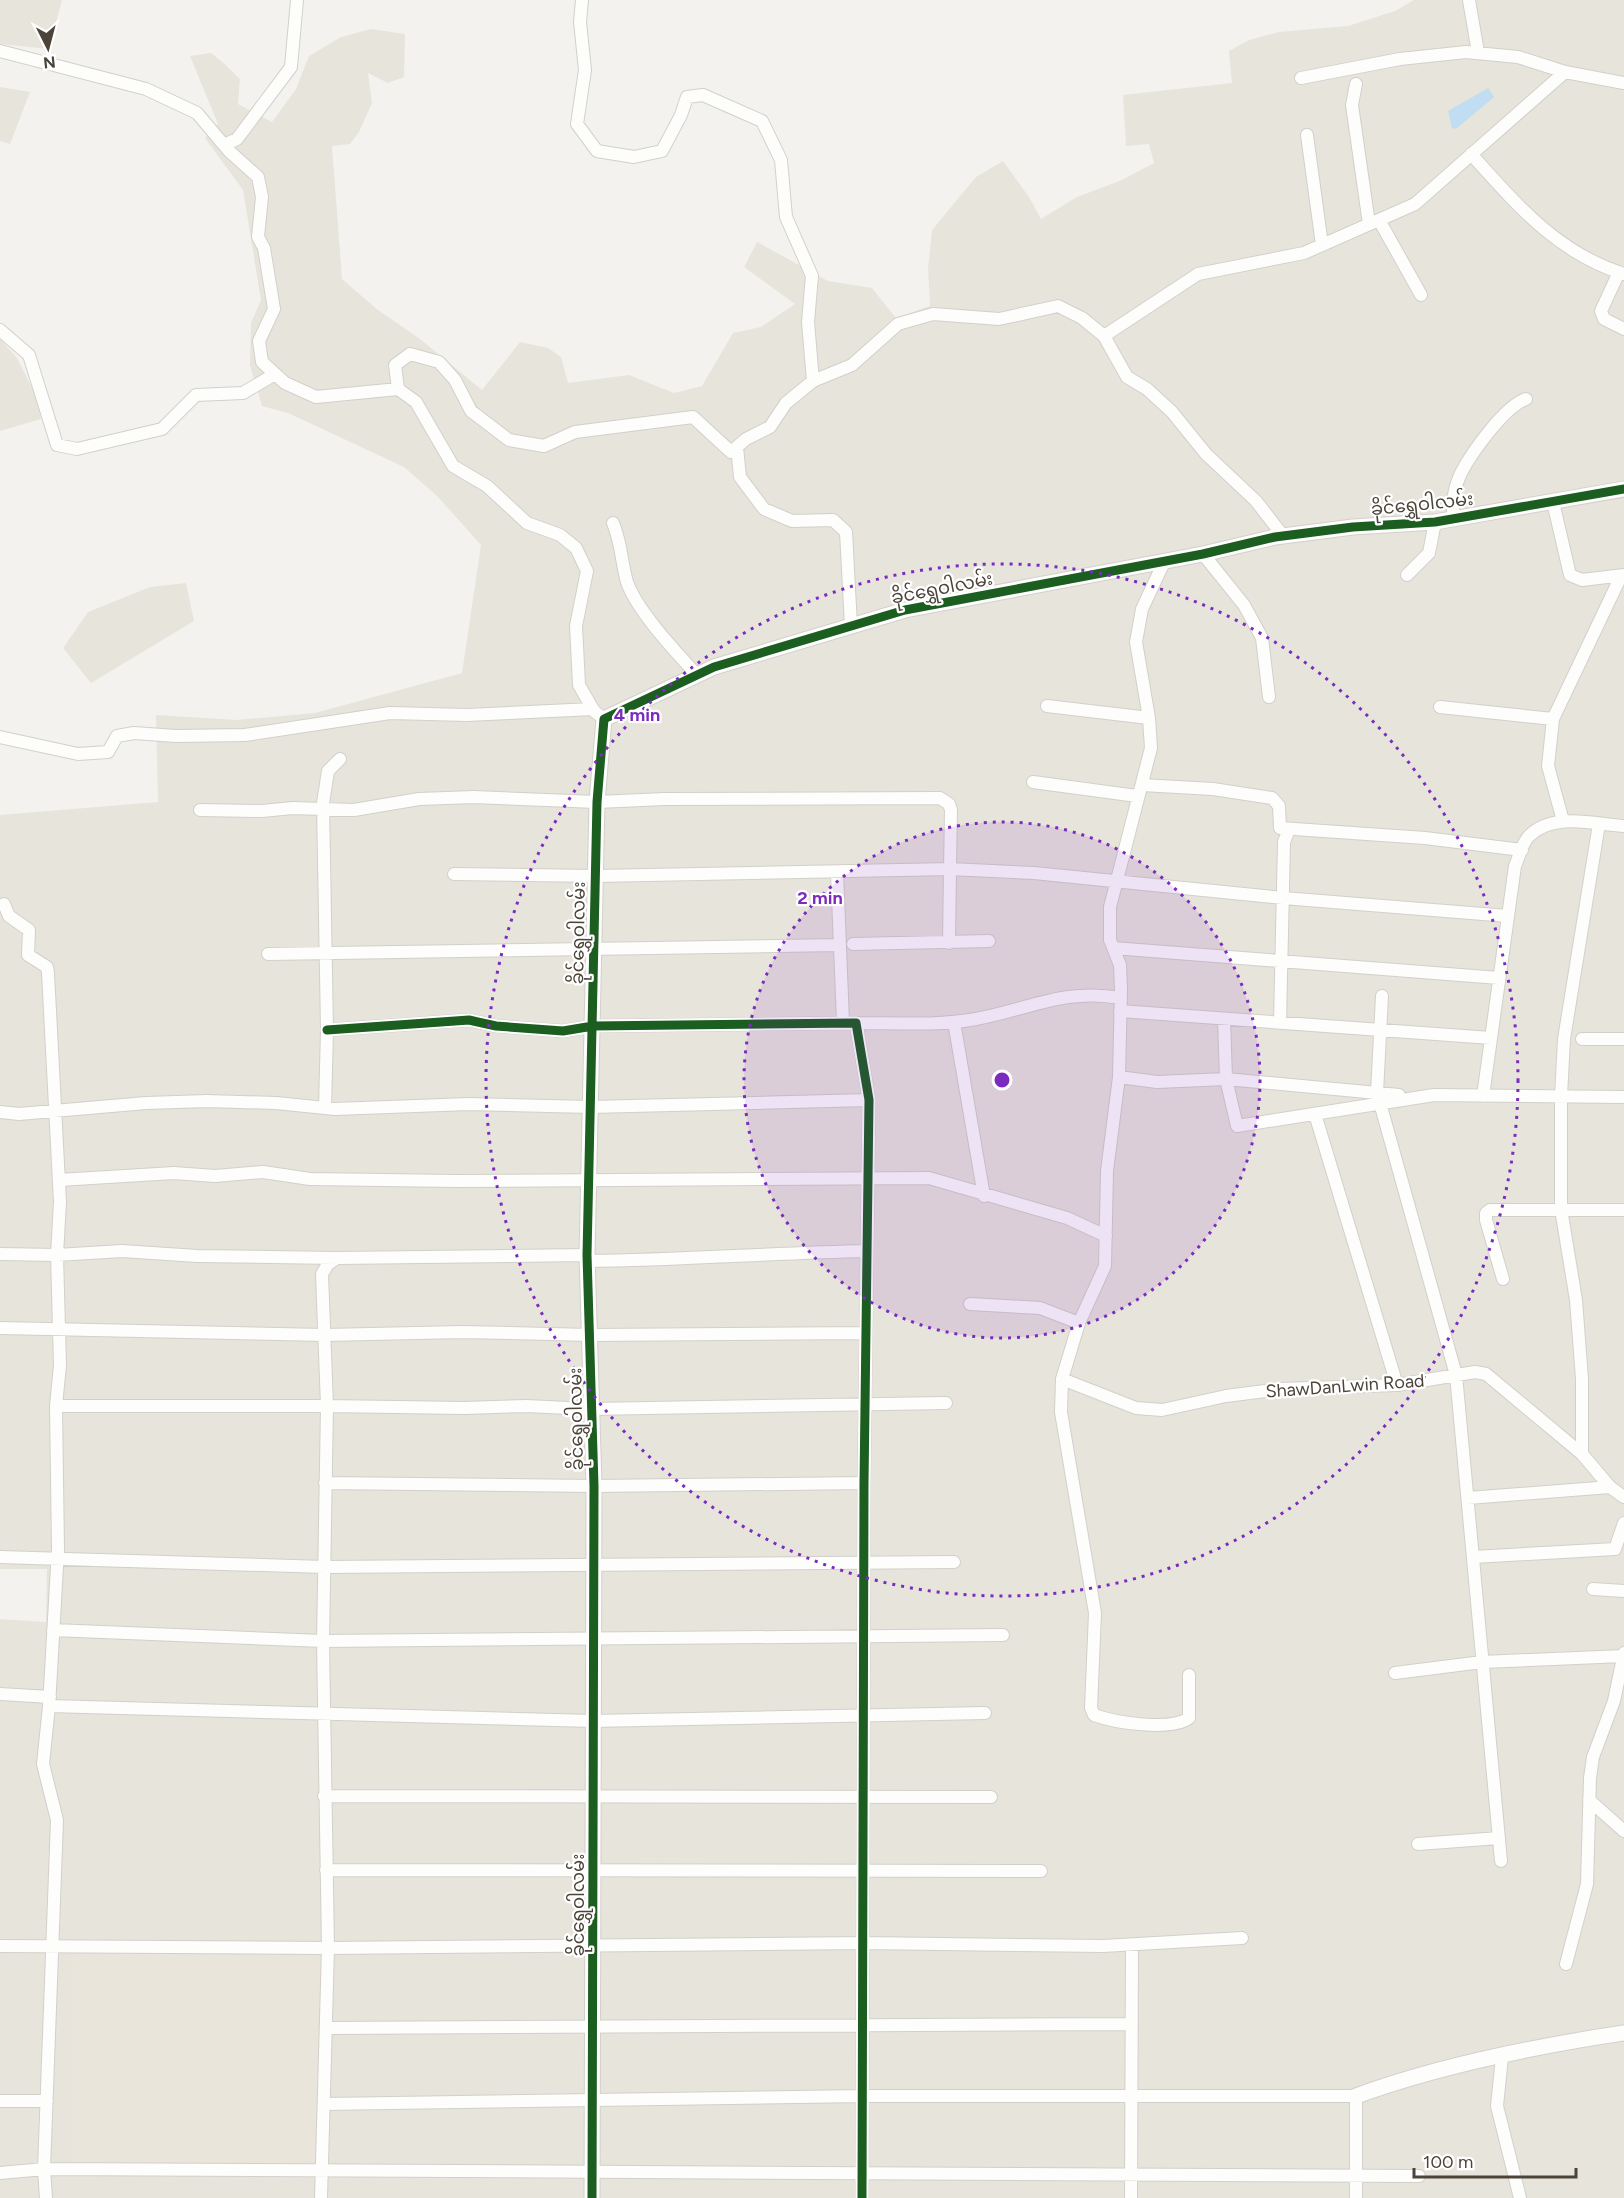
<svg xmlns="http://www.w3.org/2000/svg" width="1624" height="2198" viewBox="0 0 1624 2198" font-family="Figtree,'Noto Sans Myanmar',sans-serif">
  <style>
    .residential { fill: #e7e4dc }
    .education { fill: #eae5da }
    .water { fill: #c0ddf1 }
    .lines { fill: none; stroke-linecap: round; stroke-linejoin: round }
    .minor-casing { stroke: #d2d0cb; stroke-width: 14 }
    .tertiary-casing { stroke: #d2d0cb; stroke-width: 17 }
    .minor { stroke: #fdfdfc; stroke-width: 12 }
    .tertiary { stroke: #fdfdfc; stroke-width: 15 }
    .cycleway-casing { stroke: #fff; stroke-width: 13 }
    .cycleway { stroke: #1b5e20; stroke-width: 9 }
    .ring { fill: none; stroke: #7b2cbf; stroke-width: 3; stroke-dasharray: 3 6 }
    .labels { text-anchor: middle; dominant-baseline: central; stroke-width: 4.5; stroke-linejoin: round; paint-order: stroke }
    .street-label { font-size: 18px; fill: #4b4439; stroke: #fff }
    .centre { fill: #7b2cbf; stroke: #fff; stroke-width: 3 }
    .ring-label { font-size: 18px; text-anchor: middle; font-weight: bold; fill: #7b2cbf; stroke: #fff; stroke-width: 4.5; stroke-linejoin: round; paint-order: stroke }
  </style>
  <rect width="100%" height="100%" fill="#f4f2ee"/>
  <path class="residential" d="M0,0h62l-13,49 -49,-5z
    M1414,0h210v2198h-1624v-579l46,3 1,-53h-47v-754l158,-13 -2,-87 80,5 79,-7 147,-40 19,-128 -44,-49 -33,-29 -116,-54 -26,-7 -12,-40 1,-43 10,-23 -18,-110 -38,-52 13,-14 -28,-68 21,-3 15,12 14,14 -2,25 34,18 24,-33 13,-33 32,-19 30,-8 34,5 -1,43 -16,6 -20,-10 4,30 -13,29 -9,12 -18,2 10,133 36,31 42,29 62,51 38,-48 28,6 13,9 7,26 61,-8 45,18 28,-7 31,-53 28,-6 34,-23 -51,-37 13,-25 71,39 44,7 24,30 34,-12 -2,-37 4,-39 44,-53 27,-16 26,36 12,22 36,-22 45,-17 32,-17 -5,-19 -23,2 -3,-51 109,-12 -3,-32 20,-11 30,-8 69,-6 47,-15z
    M0,87l30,5 -20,52 -10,-3z
    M0,339l17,19 19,38 5,23 -41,12z
    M186,583l8,38 -103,62 -28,-35 25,-36 62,-25z"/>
  <path class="education" d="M72,1951l252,1 -9,213 -243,-4z"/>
  <path class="water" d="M1488,88l6,9 -38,32 -4,-1 -4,-17z"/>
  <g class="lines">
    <defs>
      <path id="minor" d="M582,0l-2,22 5,48 -8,54 20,27 37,6 28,-6 19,-36 6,-18 16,-2 59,26 19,39 5,57 26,59 -4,46 5,59
        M1469,0l9,52
        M0,51l146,38 51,24 32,38 29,26 4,20 -4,40 6,11 10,61 -15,32 3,21 23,21 31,14 82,-8 18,13 37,64 34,20 40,37 33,12 16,13 11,23 -11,55 3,59 15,26 10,8
        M1301,78l99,-19 66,-7 52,5 47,15 59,11
        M1356,84l-4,21 17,119
        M1307,135l15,110
        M224,145l13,-6 54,-72 6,-67
        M1471,154c45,50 86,99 153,120
        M1379,220l42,75
        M1619,272l-18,39 3,8 20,10
        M0,330l29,25 28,90 20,4 85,-20 34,-34 47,-2 32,-19
        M1104,336l94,-62 106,-21 111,-49 150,-132
        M398,389l-3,-24 15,-11 29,8 16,18 16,31 38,29 35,6 31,-14 118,-15 38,35 15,-13 24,-12 16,-24 27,-22 39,-16 46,-41 35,-10 66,5 59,-13 24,12 22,18 23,41 20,12 25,23 34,42 50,47 27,35
        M737,447l3,30 24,32 28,12 41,-1 13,12 5,94
        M1553,502l17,73 12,5 42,-5
        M1454,519c-3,-16 0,-31 7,-46 11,-21 44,-67 65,-74
        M613,523c9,22 8,38 14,59 10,29 49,70 70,93
        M1203,554l41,51 18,33 7,59
        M1165,560l-23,49 -6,33 13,76 2,30 -41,159v33l10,25 1,24 -2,88 -12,94 -2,95 -26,57 -17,56 -1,33 34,201 -4,95 3,7c22,8 77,16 95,3v-43
        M1407,575l22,-22 6,-31
        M1047,706l102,12
        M1440,707l113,12
        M0,737l78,17 30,-2 9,-16 17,-3 42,3 69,-1 145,-22 77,2 126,-6
        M1033,782l104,14
        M1142,785l71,4 59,9 7,8 1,22 145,10 97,12
        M200,810l62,1 31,-3 61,2 65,-11 55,-2 123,5 67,-3 276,-1 9,6 2,6 -1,59 84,4 249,25 225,18
        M1563,821l-15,-55 5,-47 68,-143
        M837,872l6,150
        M454,874l142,2 354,-7 -1,74
        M4,904l5,12 20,14 -1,25 19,12 1,6 12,229 -3,53 3,110 -4,41
        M853,944l136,-3
        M1113,948l386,30
        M268,954l571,-9
        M1120,1011l371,27
        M1224,1019l2,60 11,47 197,-31 190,2
        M954,1022l30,174
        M856,1023c40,0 81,3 120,-4 54,-10 88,-31 145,-21
        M1280,1023l4,-181 5,-13
        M327,1030l142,-10 27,6 67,5 30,-5 263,-3 13,77 -5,383 -2,715
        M1582,1039h42
        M1119,1077l38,5 69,-3 173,16
        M1377,1093l5,-97
        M1483,1096l32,-230c4,-9 7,-23 14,-30 24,-24 65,-12 95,-10
        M1380,1103l76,272 45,486
        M325,1108l2,-78 -4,-227 5,-32 12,-12
        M0,1112l19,2 127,-11 61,-2 69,2 59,6 134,-5 121,3 279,-7
        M1315,1114l82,271
        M59,1180l115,-7 41,3 48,-4 47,7 146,2 473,-3 138,40 39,18
        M0,1254l57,1 65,-4 75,5 140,2 250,-3
        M588,1261c93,-1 185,-8 278,-10
        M1503,1279l-17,-59v-7l4,-3h134
        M970,1304l70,4 39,15
        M0,1328l325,7 137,-3 129,3 275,-2
        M1062,1379l74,29 26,2 64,-14 55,-7 116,-4 78,-13 11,2 96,80 28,33 14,10
        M1582,1454v-75l-6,-79 -15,-91v-113l3,-57 35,-215
        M325,1483l269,3 270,-3
        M1468,1498l142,-11
        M0,1557l325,10 629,-5
        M1473,1557l142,-8 9,-26
        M1593,1589l31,2
        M53,1630l270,11 680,-6
        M1395,1673l87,-11 141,-6
        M0,1694l50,3
        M49,1706l544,15 392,-8
        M324,1796l667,1
        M1589,1800l35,31
        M1418,1844l81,-6
        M326,1870l715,1
        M0,1946l328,2 535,-5 240,3 139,-8
        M1566,1964l21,-80 3,-106 3,-21 21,-56 10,-48
        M327,2028l805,-4
        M1502,2057l-5,49 23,92
        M0,2101h47
        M324,2104l538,-8h494v102
        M0,2173l44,-4 1375,7
        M46,2198l-2,-29 13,-349 -14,-56 6,-58 9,-157 -2,-143h271l-5,-132 6,-10 9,-6
        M321,2198l7,-250 -5,-307 4,-235 137,2 62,-2 64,3 356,-6
        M1131,2198l1,-252"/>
      <path id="tertiary" d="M1356,2096c82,-30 181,-50 268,-63
        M592,2198l2,-712 -7,-231 10,-453 7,-83 110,-52 191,-57 298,-56 72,-17 78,-10 82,-5 189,-33"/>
    </defs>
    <use href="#minor" class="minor-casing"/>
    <use href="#tertiary" class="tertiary-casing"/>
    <use href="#minor" class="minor"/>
    <use href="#tertiary" class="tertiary"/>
    <defs>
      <path id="cycleway" d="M327,1030l142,-10 27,6 67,5 30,-5 263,-3 13,77 -5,383 -2,715
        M592,2198l2,-712 -7,-231 10,-453 7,-83 110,-52 191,-57 298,-56 72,-17 78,-10 82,-5 189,-33"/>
    </defs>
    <use href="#cycleway" class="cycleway-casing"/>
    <use href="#cycleway" class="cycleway"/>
  </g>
  <circle cx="1002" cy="1080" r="258" fill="#7b2cbf" fill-opacity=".12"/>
  <g class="ring">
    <circle cx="1002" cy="1080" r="258"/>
    <circle cx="1002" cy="1080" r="516"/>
  </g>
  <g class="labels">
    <g class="street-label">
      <text transform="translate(1422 504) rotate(-6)">ခိုင်ရွှေဝါလမ်း</text>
      <text transform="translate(942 588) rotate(-11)">ခိုင်ရွှေဝါလမ်း</text>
      <text transform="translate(578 933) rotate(-89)">ခိုင်ရွှေဝါလမ်း</text>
      <text transform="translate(1345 1386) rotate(-4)">ShawDanLwin Road</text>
      <text transform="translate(576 1419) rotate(-91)">ခိုင်ရွှေဝါလမ်း</text>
      <text transform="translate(578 1905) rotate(-90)">ခိုင်ရွှေဝါလမ်း</text>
    </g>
  </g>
  <circle cx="1002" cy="1080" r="9" class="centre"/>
  <g class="ring-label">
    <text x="637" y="721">4 min</text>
    <text x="820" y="904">2 min</text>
  </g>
  <g transform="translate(48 48) rotate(174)" stroke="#ffffff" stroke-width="4.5" paint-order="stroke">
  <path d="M0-4.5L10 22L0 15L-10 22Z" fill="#4b4439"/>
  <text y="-9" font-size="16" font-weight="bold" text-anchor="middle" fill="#4b4439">N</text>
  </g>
  <path d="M1414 2168v9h162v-9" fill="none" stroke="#4b4439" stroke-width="3"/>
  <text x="1423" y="2168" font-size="18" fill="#4b4439" stroke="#ffffff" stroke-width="4.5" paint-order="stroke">100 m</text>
</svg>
